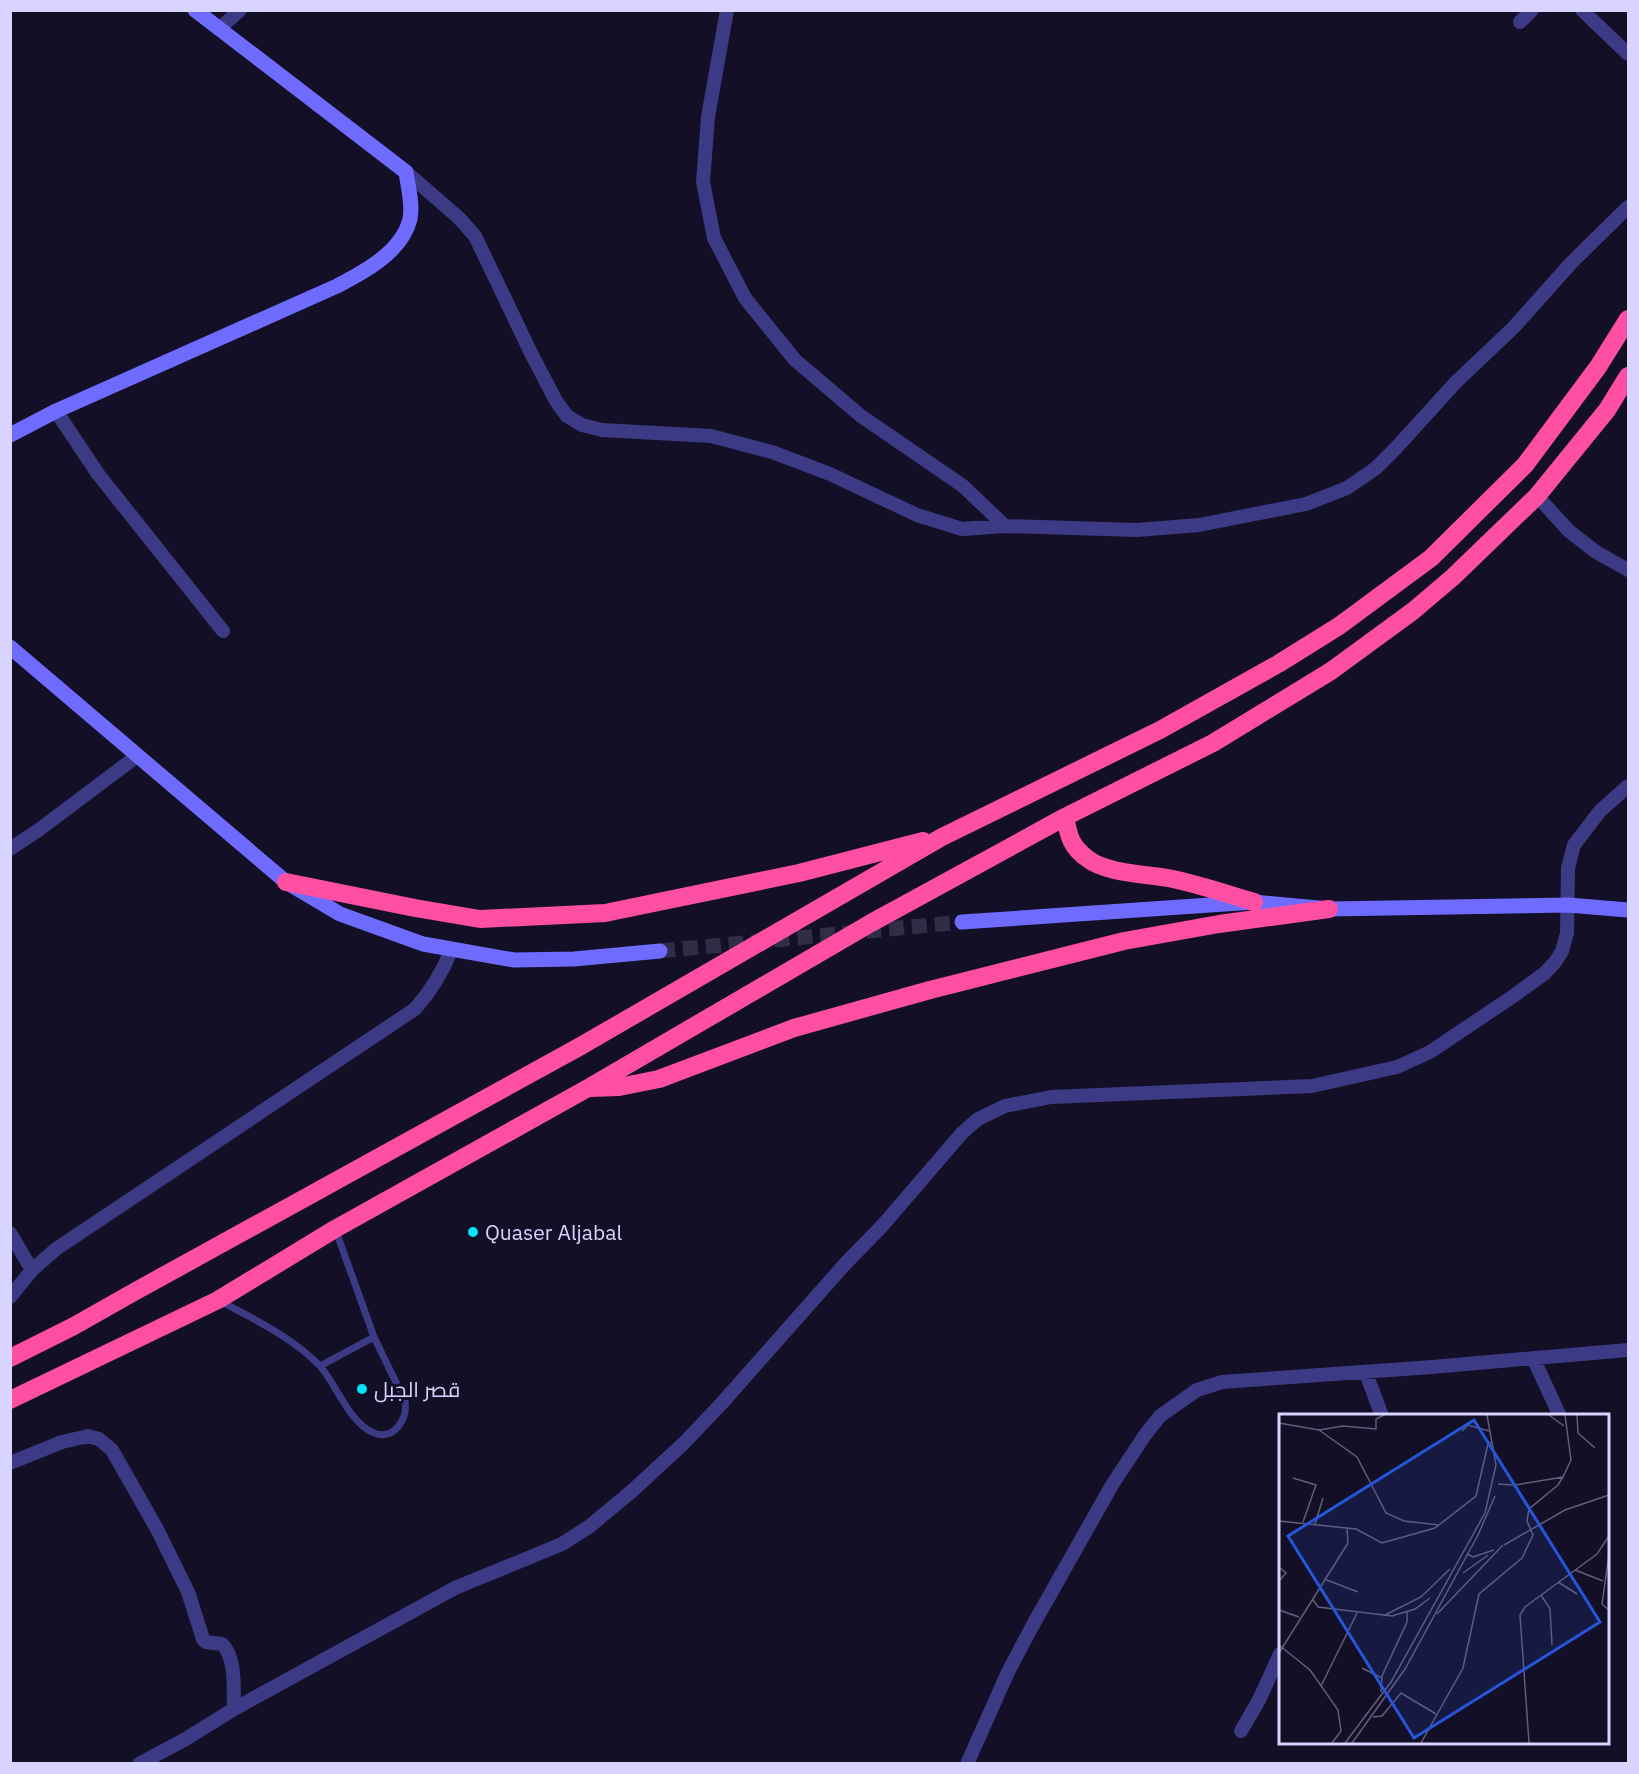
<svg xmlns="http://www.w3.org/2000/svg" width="1639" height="1774" viewBox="0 0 1639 1774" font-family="'IBM Plex Sans',Cairo,sans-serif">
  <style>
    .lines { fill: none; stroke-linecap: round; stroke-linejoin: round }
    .secondary-tunnel { stroke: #312d47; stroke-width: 15; stroke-dasharray: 15 8; stroke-linecap: butt }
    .lane { stroke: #3d3a85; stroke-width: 7 }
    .street { stroke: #3d3a85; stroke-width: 14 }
    .secondary { stroke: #6f6bff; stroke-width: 15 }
    .highway { stroke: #ff4fa3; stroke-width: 18 }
    .poi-dot { fill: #00e5ff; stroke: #130f26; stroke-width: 2 }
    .labels { text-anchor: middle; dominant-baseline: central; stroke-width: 6; stroke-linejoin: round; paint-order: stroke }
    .poi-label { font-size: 21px; fill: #d9d4ff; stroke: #130f26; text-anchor: start }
    .inset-road { fill: none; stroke: #625e7d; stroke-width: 1.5 }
    .view { fill: #2655da; fill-opacity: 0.15; stroke: #2655da; stroke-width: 3 }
    .inset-edge { fill: none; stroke: #d9d4ff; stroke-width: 3 }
  </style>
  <rect width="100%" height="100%" fill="#130f26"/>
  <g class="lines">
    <path class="secondary-tunnel" d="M660,951l302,-29"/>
    <path class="lane" d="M220,1301c35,19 72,36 100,65 16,18 30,58 54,67 20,8 34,-14 31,-32l-31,-64 -38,-106
      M320,1366l54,-29"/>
    <path class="street" d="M727,10l-19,107 -5,65 11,56 31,60 50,62 66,56 102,70 42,40
      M1582,10l46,44
      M1520,22l12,-12
      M219,29l21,-19
      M406,172l53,46 16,18 56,117 25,48 11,15 15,9 20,5 109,6 61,16 58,22 87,41 45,14 43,-3 132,4 62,-5 107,-21 41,-16 29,-20 20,-20 60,-66 58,-55 58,-65 56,-55
      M56,411l42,63 125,157
      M1537,496l32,35 27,21 32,18
      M10,849l30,-20 97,-73
      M10,1233l22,37
      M10,1297l22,-27 24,-21 359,-240c16,-18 27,-36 36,-58
      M1533,1358l27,58
      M1366,1373l16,43
      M10,1463l52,-21 26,-6 11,3 13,11 45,79 31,63 15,47 3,3 16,2c15,15 11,45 12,65
      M1241,1731l18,-31 21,-46
      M139,1764l45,-24 50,-31 221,-121 107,-44 28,-18 42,-35 52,-48 38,-40 123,-139 37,-38 80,-93 16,-14 27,-13 46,-9 261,-11 85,-19 33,-15 82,-55 33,-24 11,-12 6,-10 5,-18 1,-65 6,-23 26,-34 28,-25
      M967,1764l41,-92 26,-49 78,-138 33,-50 15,-19 37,-26 25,-8 210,-15 196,-17"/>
    <path class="secondary" d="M10,435l46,-24 281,-125c27,-14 65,-34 73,-67 3,-15 -2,-32 -4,-47l-211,-162
      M10,647l276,235 54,32 83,30 91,16 60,-1 86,-8
      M962,922l292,-20 75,7 239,-4 60,5"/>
    <path class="highway" d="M1065,817c4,20 6,30 23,42 19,15 62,15 85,20 28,6 54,15 81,23
      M286,882l129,26 65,11 125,-6 194,-40 124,-32
      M590,1088l29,-1 40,-8 135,-51 136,-38 194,-49 95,-17 110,-15
      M10,1358l64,-32 60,-34 445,-245 363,-210 218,-107 118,-66 61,-38 92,-68 94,-93 73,-98 30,-48
      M10,1400l208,-100 117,-71 253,-141 283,-165 194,-106 148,-74 118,-72 82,-60 40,-34 84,-81 70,-86 21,-34"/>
  </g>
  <g class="poi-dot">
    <circle cx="473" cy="1232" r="6"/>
    <circle cx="362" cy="1389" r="6"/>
  </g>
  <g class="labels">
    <g class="poi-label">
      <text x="485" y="1232">Quaser Aljabal</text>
      <text x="374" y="1389">قصر الجبل</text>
    </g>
  </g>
  <g transform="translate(1279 1414)">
    <rect width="330" height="330" fill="#130f26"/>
    <path class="inset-road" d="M270,1l15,11M298,1l1,18 17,15M0,9l40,7 24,-4 33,3v-10l8,-4M40,16l38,27 29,56 18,8 35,4M183,17l6,-6 21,6M284,63l8,-17 -6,-45M14,64l23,7 -13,37M0,107l77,8 26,14 53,-15 41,-32 12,-52 4,-2M36,110l8,-26M225,131l61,-35 44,-15M188,140l6,3 21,-7M330,140l-7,50 7,6M0,153l7,6 -7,8M296,156l28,11M184,159l25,-18M45,165l34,13M279,168l19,12M262,181l9,14 2,36M34,186l5,7 74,9 23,-7 15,-11M0,196l20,7M158,200l66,-69M104,202l38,-19 29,-28M0,231l31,25 28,40 3,21 -9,12M0,239l69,-110 -1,-14M83,254l20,10M42,272l36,-73M102,278l1,-16 25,-54v-10M94,303l9,-1 19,-23 35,21M66,329l46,-61 94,-169 11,-48 -9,-50M73,329l53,-74 73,-134 17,-39M142,329l42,-75 16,-74 43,-36 11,-23 -6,-14 2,-12 29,-24 5,-8 -48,8 -17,-1M250,329l-9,-128 5,-8 72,-53 12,-18"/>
    <path class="view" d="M195,6l126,202 -186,116 -126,-202z"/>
    <rect width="330" height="330" class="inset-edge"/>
  </g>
  <rect width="1639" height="1774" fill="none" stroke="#d9d4ff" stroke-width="24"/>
</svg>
